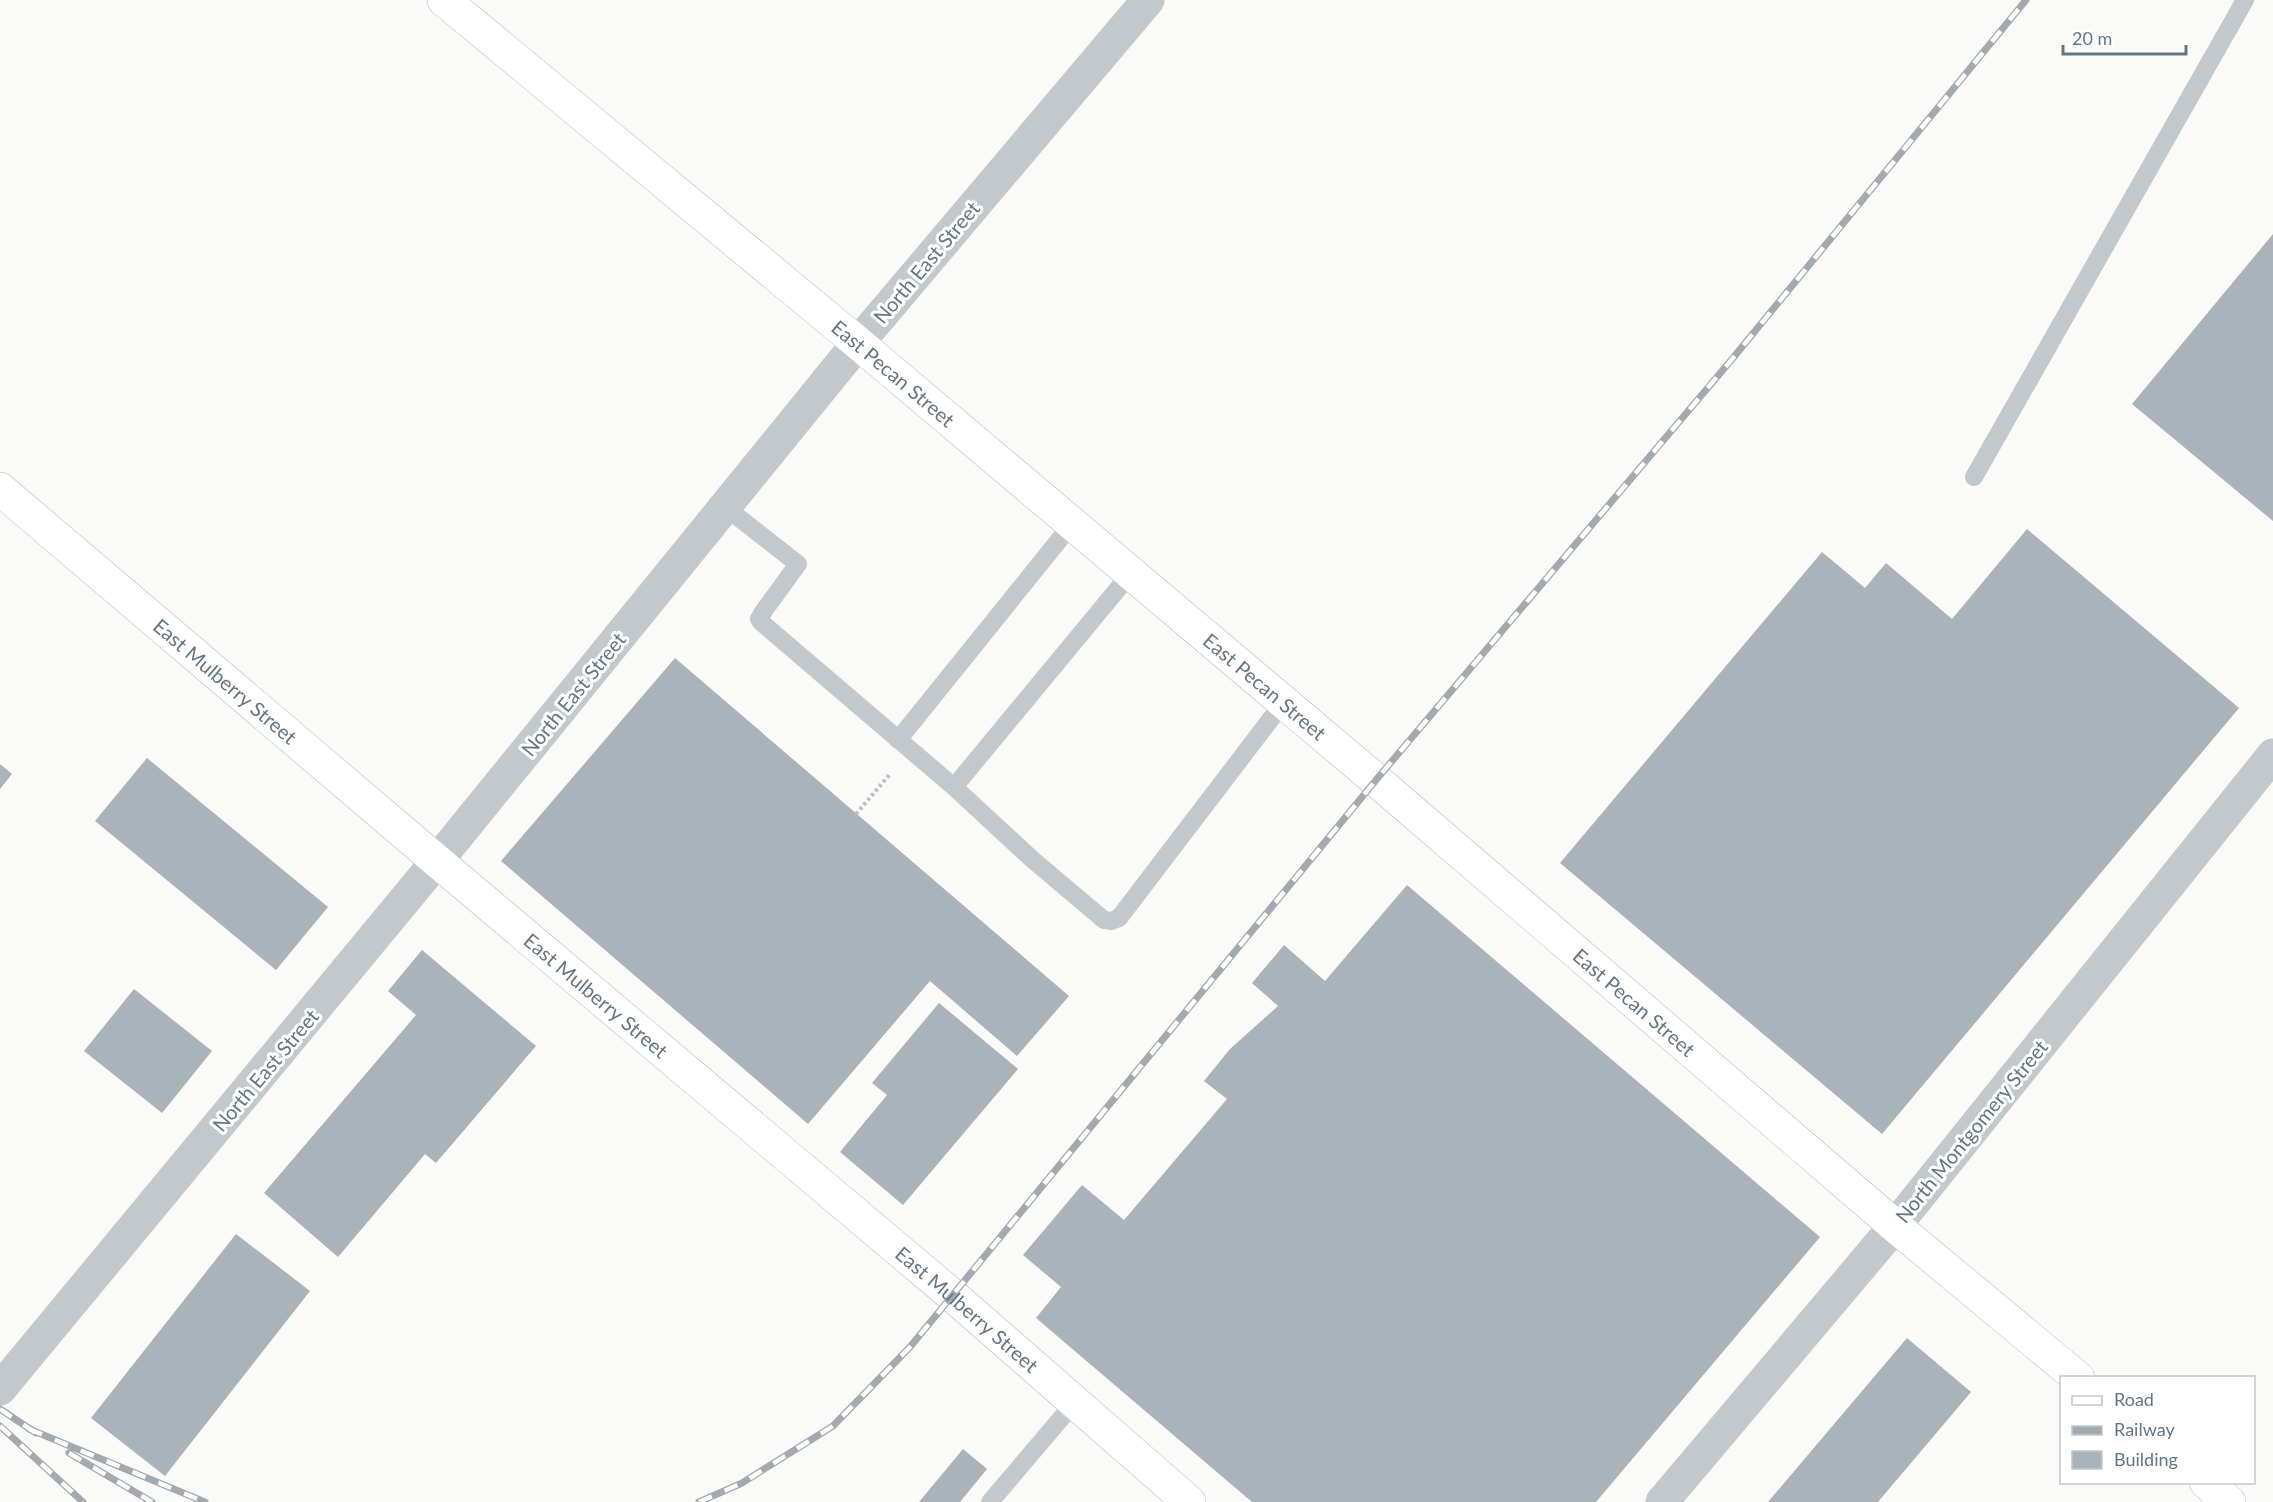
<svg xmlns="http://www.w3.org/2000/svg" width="2273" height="1502" viewBox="0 0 2273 1502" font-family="Lato,sans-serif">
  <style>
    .building { fill: #aab3b9 }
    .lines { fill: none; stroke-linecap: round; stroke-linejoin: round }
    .secondary-casing { stroke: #b3babf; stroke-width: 34 }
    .path { stroke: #bbbfc2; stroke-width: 4; stroke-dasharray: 3 3; stroke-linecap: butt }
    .lane { stroke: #c3c8cc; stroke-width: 18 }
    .street { stroke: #c3c8cc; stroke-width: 33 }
    .secondary { stroke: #fff; stroke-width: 33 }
    .rail-casing { stroke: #a2aab0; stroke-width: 7 }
    .rail { stroke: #fff; stroke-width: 4.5; stroke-dasharray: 14; stroke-linecap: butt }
    .labels { text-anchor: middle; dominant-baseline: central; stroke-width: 6; stroke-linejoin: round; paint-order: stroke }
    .street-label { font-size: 20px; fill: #657683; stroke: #fff }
  </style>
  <rect width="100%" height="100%" fill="#fafaf8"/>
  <path class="building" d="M2273,234v287l-141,-117z
    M2027,529l212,179 -357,426 -322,-271 262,-311 43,36 21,-25 66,56z
    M675,658l394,338 -52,60 -87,-75 -122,143 -307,-263z
    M147,758l181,149 -52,63 -181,-149z
    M0,764l12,10 -12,15z
    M1407,885l413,352 -224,265h-344l-216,-184 25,-31 -38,-32 59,-70 42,35 103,-121 -23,-18 26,-32 48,-43 -26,-23 32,-38 41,36z
    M422,950l114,96 -100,117 -11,-9 -87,103 -74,-64 152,-178 -28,-24z
    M134,989l78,62 -50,62 -78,-62z
    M939,1003l79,66 -115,136 -63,-53 47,-57 -15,-12z
    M236,1234l74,57 -145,185 -74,-58z
    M1907,1338l64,54 -93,110h-110z
    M963,1449l24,20 -27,33h-41z"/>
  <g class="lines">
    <defs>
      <g id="secondary">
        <path id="s1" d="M444,0l414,343 518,437 519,446 183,152"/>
        <path id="s2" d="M0,489l437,372 515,434 237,207"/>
        <path d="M2206,1482l23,20"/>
      </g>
    </defs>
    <use href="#secondary" class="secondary-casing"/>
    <path class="path" d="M856,814l35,-41"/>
    <path class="lane" d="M1974,477l271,-477
      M725,507l73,57 -35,48 -4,7 2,3 193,165 79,73 71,60 7,1 8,-3 164,-215
      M898,740l174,-216
      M954,787l177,-214
      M990,1502l85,-100"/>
    <path class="street" d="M0,1389l437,-528 421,-518 290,-343
      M1662,1502l233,-276 378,-471"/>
    <use href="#secondary" class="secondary"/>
    <defs>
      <path id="rail" d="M0,1409l36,24
        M0,1426l83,76
        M29,1429l176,73
        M69,1453l83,49
        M699,1502l43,-19 91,-57 77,-79 466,-567 357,-422 293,-358"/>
    </defs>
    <use href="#rail" class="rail-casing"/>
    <use href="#rail" class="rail"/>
  </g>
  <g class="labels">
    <g class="street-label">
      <text transform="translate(926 262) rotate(-50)">North East Street</text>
      <text stroke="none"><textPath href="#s1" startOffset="584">East Pecan Street</textPath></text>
      <text stroke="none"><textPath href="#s2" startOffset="296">East Mulberry Street</textPath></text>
      <text stroke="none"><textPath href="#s1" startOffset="1070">East Pecan Street</textPath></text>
      <text transform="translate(573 694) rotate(-51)">North East Street</text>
      <text stroke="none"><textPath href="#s2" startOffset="782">East Mulberry Street</textPath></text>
      <text stroke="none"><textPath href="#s1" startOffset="1556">East Pecan Street</textPath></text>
      <text transform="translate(265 1070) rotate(-50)">North East Street</text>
      <text transform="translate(1971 1131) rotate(-51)">North Montgomery Street</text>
      <text stroke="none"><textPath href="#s2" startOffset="1268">East Mulberry Street</textPath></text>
    </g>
  </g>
  <rect x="2060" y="1376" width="195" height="108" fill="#ffffff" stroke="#c1c8cd" stroke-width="1.5"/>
  <rect x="2072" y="1396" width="30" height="9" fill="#ffffff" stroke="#c1c8cd" stroke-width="1.5"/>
  <text x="2114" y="1406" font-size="18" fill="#657683">Road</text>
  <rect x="2072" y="1426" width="30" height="9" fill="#a2aab0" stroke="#c1c8cd" stroke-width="1.5"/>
  <text x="2114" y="1436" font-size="18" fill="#657683">Railway</text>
  <rect x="2072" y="1451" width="30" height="18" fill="#aab3b9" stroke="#c1c8cd" stroke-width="1.5"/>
  <text x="2114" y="1466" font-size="18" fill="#657683">Building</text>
  <path d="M2063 45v9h123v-9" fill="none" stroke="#657683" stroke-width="3"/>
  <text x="2072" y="45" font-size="18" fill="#657683" stroke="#ffffff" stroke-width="4.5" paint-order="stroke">20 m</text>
</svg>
